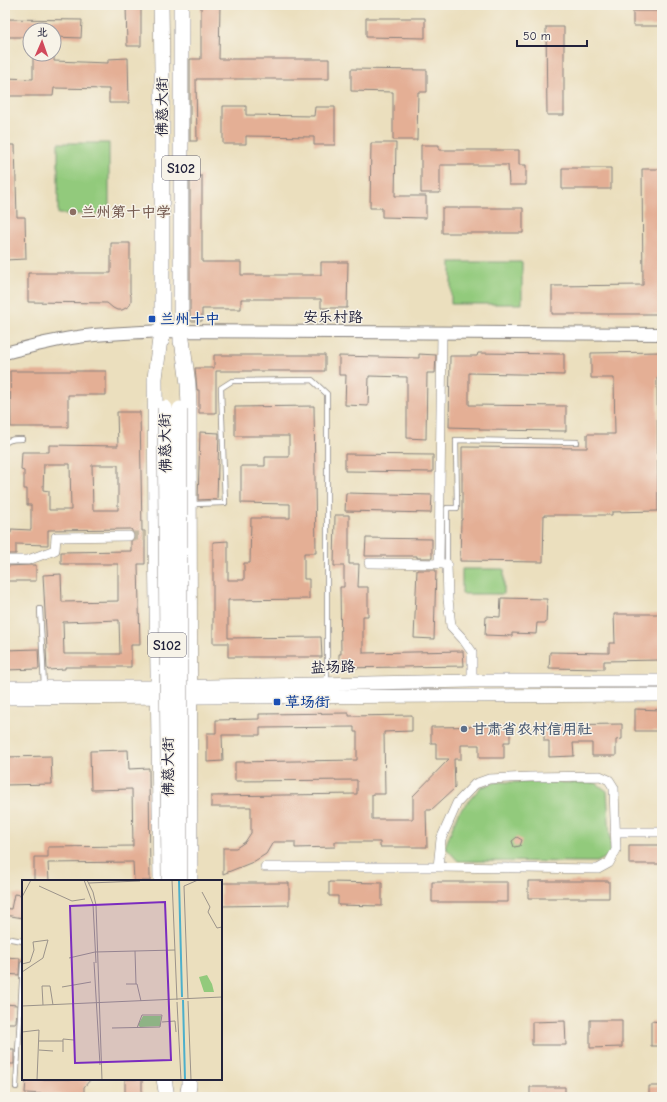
<svg xmlns="http://www.w3.org/2000/svg" width="667" height="1102" viewBox="0 0 667 1102" font-family="'Comic Neue','LXGW WenKai TC',sans-serif">
  <style>
    .green { fill: #92ca7c; stroke: #5a765c }
    .building { fill: #e4af95; fill-rule: evenodd }
    .lines { fill: none; stroke-linecap: round; stroke-linejoin: round }
    .minor-tunnel { stroke: #c3b9a4; stroke-width: 9; stroke-dasharray: 9 4.5; stroke-linecap: butt }
    .service-casing { stroke: #86807c; stroke-width: 6 }
    .minor-casing { stroke: #86807c; stroke-width: 10 }
    .tertiary-casing { stroke: #86807c; stroke-width: 14 }
    .secondary-casing { stroke: #86807c; stroke-width: 14 }
    .primary-casing { stroke: #86807c; stroke-width: 16 }
    .service { stroke: #fff; stroke-width: 4.5 }
    .minor { stroke: #fff; stroke-width: 9 }
    .tertiary { stroke: #fff; stroke-width: 12 }
    .secondary { stroke: #fff; stroke-width: 13 }
    .primary { stroke: #fff; stroke-width: 15 }
    .primary-bridge-casing { stroke: #86807c; stroke-width: 16; stroke-linecap: butt }
    .primary-bridge { stroke: #fff; stroke-width: 15 }
    .education-dot { fill: #8d6e63; stroke: #f7f3e8; stroke-width: 1.5 }
    .transit-dot { fill: #1a4fb4; stroke: #f7f3e8; stroke-width: 1.5 }
    .service-dot { fill: #5c6f8a; stroke: #f7f3e8; stroke-width: 1.5 }
    .labels { text-anchor: middle; dominant-baseline: central; stroke-width: 3; stroke-linejoin: round; paint-order: stroke }
    .shield { fill: #f7f3e8; stroke: #62616f; stroke-width: 1 }
    .shield-label { font-size: 14px; font-weight: bold; fill: #22223b }
    .street-label { font-size: 15px; fill: #22223b; stroke: #f7f3e8 }
    .education-label { font-size: 15px; font-weight: bold; fill: #785e54; stroke: #f7f3e8; text-anchor: start }
    .transit-label { font-size: 15px; font-weight: bold; fill: #164399; stroke: #f7f3e8; text-anchor: start }
    .service-label { font-size: 15px; font-weight: bold; fill: #4e5e75; stroke: #f7f3e8; text-anchor: start }
    .inset-river { fill: none; stroke: #4cafcb; stroke-width: 2 }
    .inset-road { fill: none; stroke: #9b938a; stroke-width: 1 }
    .view { fill: #7b2cbf; fill-opacity: 0.15; stroke: #7b2cbf; stroke-width: 2 }
    .inset-edge { fill: none; stroke: #22223b; stroke-width: 2 }
  </style>
  <rect width="100%" height="100%" fill="#f7f3e8"/>
  <filter id="ink" filterUnits="userSpaceOnUse"><feTurbulence type="fractalNoise" baseFrequency=".025" numOctaves="2"/><feDisplacementMap in="SourceGraphic" scale="8" xChannelSelector="R" yChannelSelector="G"/><feConvolveMatrix kernelMatrix="1 2 1 2 8 2 1 2 1" color-interpolation-filters="sRGB"/></filter>
  <filter id="wash" filterUnits="userSpaceOnUse"><feTurbulence type="fractalNoise" baseFrequency=".012" numOctaves="4" result="noise"/><feDisplacementMap in="SourceGraphic" scale="16" xChannelSelector="R" yChannelSelector="G"/><feGaussianBlur stdDeviation="0.9" result="paint"/><feColorMatrix in="noise" values="0 0 0 0 0 0 0 0 0 0 0 0 0 0 0 0 0 1.4 0 .05"/><feComposite in="paint" operator="in"/></filter>
  <g filter="url(#wash)">
    <rect width="100%" height="100%" fill="#ebdfbe"/>
    <path class="green" d="M58,143h51v71h-51z
      M451,262h71v42h-71z
      M462,569h42v25h-42z
      M496,782l100,1 11,8 4,60 -4,6 -10,5 -139,-1 -13,-14 13,-34 22,-25z"/>
    <g id="blocks">
      <path class="building" d="M126,5h15v41h-14z
        M201,5h19l-1,54h110v20h-133l1,62h-7v-82h11z
        M633,11h29v15h-29z
        M366,18h59v20l-59,-1z
        M5,19l77,1 -1,18 -27,-1v-7h-24v7h-25z
        M546,27h18v88h-17z
        M33,54h21v7l54,2v-4l20,-1 1,45h-20v-14l-55,-1 -1,8h-48v-18l28,1z
        M351,69l76,1v22h-9l-1,48h-24v-48l-42,-1z
        M223,106h23v9l68,1 1,-9h20v38h-21v-8l-68,-1v8h-23z
        M371,143h25l-1,53h31v22l-44,-1v-9h-12z
        M5,145h10l2,72h8l1,42 -21,1z
        M421,145h18v5h80v15h7v20h-17l-1,-20h-68v28h-19z
        M562,168h49v21h-49z
        M642,169h20v145h-110v-28l91,-1z
        M190,176h12v86h39v13h80v-13h27l-1,46h-26v-9h-80v10h-39v12h-12z
        M442,208h81v25h-81z
        M111,243h19v49l1,4v5l-1,4 -4,3 -4,2h-5l-4,-2 -6,-5 -79,-1v-29h83z
        M662,352v26h-5l1,133 -46,1v3h-68l-1,47 -83,-1 1,-41h1v-73l125,1v-14h28l-1,-56h-23v-25z
        M478,353l86,1v21l-95,-2v32l97,1v25l-86,-1v-2l-31,-1 1,-71h27z
        M419,354l17,1 -1,18h-8l-1,66 -19,-1v-61l-38,-1 -1,30 -23,-1 1,-30h-7v-19l80,2z
        M214,355h111v16h-109v42h-17v-23h-2l-2,-22h19z
        M10,371h96v24h-38v32h-57z
        M314,406l2,147h-12v26h5v20l-81,1v38l93,-1 1,20h-94v-14h-15v-101l15,-1v39h16v-17h6l1,-45h39v-14l-49,-1v-37h24v-9h24v-21h-54v-29z
        M117,412h23l2,119h3v33h-7l2,81h-9v22h-66v2l-17,1 -1,-1 -1,-20h1l-4,-74 18,-1 1,28 56,-1v-37h-57v-12l70,-1v-10l3,-2 1,-3 -4,-7 -83,1v15l-32,-1v10h-11v-22l6,1v-4l20,1v-25h-4v-16h-3v-18l-3,-1 1,-18h27v-7l69,1zM44,464h26l1,46h-22v-19l-6,-1zM92,465h26v45h-25zM119,620l1,34h-56l-1,-32z
        M200,432l19,1 -2,66 -19,1z
        M345,454l88,1v17l-88,-1z
        M346,493l86,2 -1,18 -86,-2z
        M335,515h14v49h10l-1,23h10v29h-5v37l100,-2 1,15 -125,2v-14h2l-1,-67h4v-21h-10z
        M366,538l66,1v19h-15v-2h-52z
        M31,565h5v16h-31v-15z
        M417,570h19l-2,69 -20,-1z
        M501,598l46,1 -1,24h-9l-1,11 -24,-1v3l-27,-1 1,-19 14,1z
        M614,614h48v46l-58,1v8l-55,-1 1,-16 59,1v-10h6z
        M38,649l1,20 -34,1v-20z
        M635,709l27,1v21h-27z
        M349,713v3l63,-1v16l-28,1 1,62h-13v25h41v-23l36,-37h-13v-16h-5v-16l79,-1v16h-6v16h-25v-13h-18v14h-7l1,29 -24,22h-5l1,37h-47v-5h-45v5l-40,1v-6h-22l-7,12 -13,8 -30,12v-26h13l9,-6 6,-9v-26h-40v-11l146,-2v-14l-122,1v-19l122,-2v-28h-3v-5l-94,1v7h-38l1,26 -16,1v-29h9v-13l43,-1v-5z
        M622,724v15l-6,1v16h-24v-13h-19l1,13 -25,1v-16h-5v-16z
        M128,750l1,19 20,-1 1,113h-16l-1,-19 -85,1 1,18h-15v-24h14v-10l85,-1 -1,-57 -41,1 -1,-39z
        M51,756l1,28 -47,1v-28z
        M517,837l5,3 -2,6 -6,1 -2,-6z
        M629,845h33v19h-33z
        M528,881h81v17h-81z
        M329,882l53,1v23l-44,-1v-9h-9z
        M432,882h76v20h-76z
        M221,883h68v22l-68,1z
        M14,894l9,1v23l-18,-3v-7l6,1z
        M5,957l15,1 -1,17 -14,-1z
        M5,1004l12,1 -1,18h-11z
        M590,1020h32v27l-32,1z
        M565,1021l1,24h-34v-23z
        M651,1021l11,1v24h-11z
        M5,1049h9v15h-9z
        M26,1079h65l-7,8v10h-22v-2l-37,-2z
        M125,1079h17v18h-17z
        M649,1086h13v11h-13z
        M530,1087h35v10h-35z"/>
    </g>
  </g>
  <g filter="url(#ink)">
    <use href="#blocks" fill-opacity="0" stroke="#86807c" stroke-width="1"/>
    <g class="lines">
      <path class="minor-tunnel" d="M129,536h17"/>
      <defs>
        <path id="service" d="M5,443c5,-4 10,-4 17,-4
          M192,504l33,-1 -4,-115 11,-7 80,-1 15,14v289
          M447,564v-56h10l-1,-68 121,2
          M40,609l4,77
          M5,938l18,3
          M16,1087l7,-123"/>
        <path id="minor" d="M5,560h23l27,-10 1,-13 73,-1
          M369,563l78,1 1,35 3,27 12,13 9,13v29
          M439,564l3,-231
          M615,832h47
          M265,867h173l160,2 11,-6 7,-13 -2,-62 -5,-8 -9,-4 -70,1 -41,2 -14,5 -18,19 -16,36 -3,28"/>
        <path id="tertiary" d="M5,353c24,-6 48,-13 73,-16 27,-4 55,-4 83,-6l501,3"/>
        <path id="secondary" d="M5,687h153l314,-6h190
          M5,698l657,-3"/>
        <path id="primary" d="M161,5l1,65v270
          M181,5v337
          M181,332l7,52 1,22 1,475
          M161,881l-5,-346 -1,-157 6,-47
          M164,1079l3,18
          M187,1097l2,-11v-7"/>
      </defs>
      <use href="#service" class="service-casing"/>
      <use href="#minor" class="minor-casing"/>
      <use href="#tertiary" class="tertiary-casing"/>
      <use href="#secondary" class="secondary-casing"/>
      <use href="#primary" class="primary-casing"/>
      <use href="#service" class="service"/>
      <use href="#minor" class="minor"/>
      <use href="#tertiary" class="tertiary"/>
      <use href="#secondary" class="secondary"/>
      <use href="#primary" class="primary"/>
      <defs>
        <path id="primary-bridge" d="M165,408l4,473
          M180,409v472"/>
      </defs>
      <use href="#primary-bridge" class="primary-bridge-casing"/>
      <use href="#primary-bridge" class="primary-bridge"/>
    </g>
  </g>
  <circle class="education-dot" cx="73" cy="212" r="4"/>
  <g class="transit-dot">
    <rect x="148" y="315" width="8" height="8" rx="2"/>
    <rect x="273" y="698" width="8" height="8" rx="2"/>
  </g>
  <circle class="service-dot" cx="464" cy="729" r="4"/>
  <g class="labels">
    <g class="shield">
      <rect x="162" y="156" width="38" height="24" rx="3"/>
      <rect x="148" y="633" width="38" height="24" rx="3"/>
    </g>
    <g class="shield-label">
      <text x="181" y="168">S102</text>
      <text x="167" y="645">S102</text>
    </g>
    <g class="street-label">
      <text transform="translate(162 107) rotate(-90)">佛慈大街</text>
      <text x="333" y="317">安乐村路</text>
      <text transform="translate(165 443) rotate(-91)">佛慈大街</text>
      <text transform="translate(333 667) rotate(-1)">盐场路</text>
      <text transform="translate(168 767) rotate(-90)">佛慈大街</text>
    </g>
    <g class="education-label">
      <text x="81" y="212">兰州第十中学</text>
    </g>
    <g class="transit-label">
      <text x="160" y="319">兰州十中</text>
      <text x="285" y="702">草场街</text>
    </g>
    <g class="service-label">
      <text x="472" y="729">甘肃省农村信用社</text>
    </g>
  </g>
  <g transform="translate(22 880)">
    <rect width="200" height="200" fill="#ebdfbe"/>
    <path d="M185,95l5,9 2,8h-10l-5,-15zM121,136h18l-1,10 -20,1 -2,-2z" fill="#92ca7c"/>
    <path class="inset-river" d="M157,0l3,117M161,120l2,80"/>
    <path class="inset-road" d="M62,0l9,24 3,59M65,0l6,12 3,13 6,175M150,0l5,120M67,3l51,-2M17,6l33,15 13,-2M180,12l8,15 -2,5 9,16 5,-1M0,17l9,-17M113,71l1,33M47,78l26,-6 80,-2M72,82l6,103M0,84l8,-2 4,-12 -1,-8 15,-2 -5,18 -21,14M104,104h11l4,17M40,107l29,-5M166,119l-4,-113 14,-6M166,121l3,79M155,122l4,78M21,125l-1,-19h8l3,19M0,126l200,-9M140,142l13,-1 1,11M90,148l48,-1 2,-12h-20l-5,13M0,152l17,-2 -2,50M17,161h24M17,170l14,1M41,172v-13l11,1"/>
    <path class="view" d="M143,22l6,158 -96,3 -5,-157z"/>
    <rect width="200" height="200" class="inset-edge"/>
  </g>
  <rect width="667" height="1102" fill="none" stroke="#f7f3e8" stroke-width="20"/>
  <g transform="translate(42 42) rotate(2)"><circle r="19" fill="#f7f3e8" stroke="#a29fa3"/>
  <path d="M0-3L7 15L0 10L-7 15Z" fill="#d1495b"/>
  <text y="-6" font-size="11" font-weight="bold" text-anchor="middle" fill="#22223b">北</text>
  </g>
  <path d="M517 40v6h70v-6" fill="none" stroke="#22223b" stroke-width="2"/>
  <text x="523" y="40" font-size="12" fill="#22223b" stroke="#f7f3e8" stroke-width="3" paint-order="stroke">50 m</text>
</svg>
